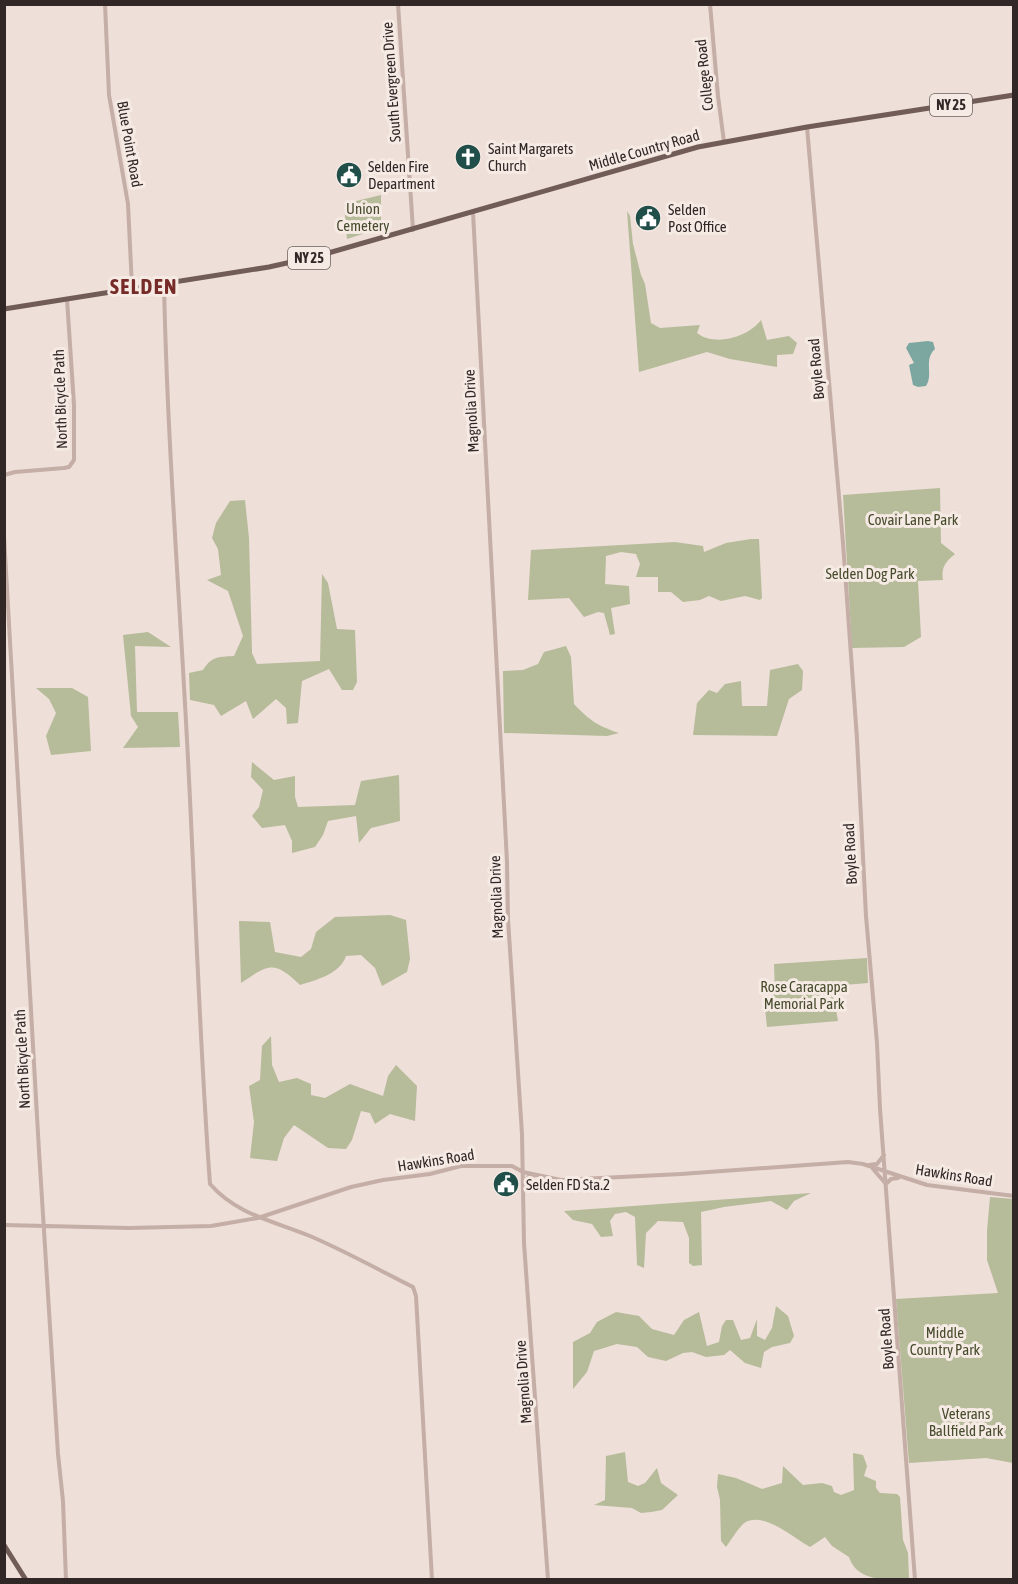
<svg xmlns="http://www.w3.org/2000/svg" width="1018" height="1584" viewBox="0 0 1018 1584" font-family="'Asap Condensed',sans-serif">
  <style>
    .green { fill: #b6bb9a }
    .water { fill: #7ba7a0 }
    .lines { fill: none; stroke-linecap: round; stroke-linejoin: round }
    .minor { stroke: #c4aea6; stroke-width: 4 }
    .major { stroke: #725c58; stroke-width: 5 }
    .labels { text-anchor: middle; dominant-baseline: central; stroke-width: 6; stroke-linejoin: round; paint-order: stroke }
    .shield { fill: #f6eae4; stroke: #6c625f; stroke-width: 1.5 }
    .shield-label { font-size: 14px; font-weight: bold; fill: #312726 }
    .street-label { font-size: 15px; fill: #312726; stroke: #f6eae4 }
    .poi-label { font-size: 15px; fill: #312726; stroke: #f6eae4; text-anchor: start }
    .park-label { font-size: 15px; fill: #474c2d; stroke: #f6eae4 }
    .district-label { font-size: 21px; font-weight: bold; letter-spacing: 1.5px; fill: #772b28; stroke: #f6eae4 }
  </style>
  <rect width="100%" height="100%" fill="#eedfd8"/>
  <path class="green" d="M381,195v33l-34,11 -3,-35z
    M627,211l3,5 3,28 8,31 4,9 6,39 9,5 40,-3 -3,8c17,14 52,4 64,-13l6,20 22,-4 8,7 -4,11 -16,1v12l-47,-8 -23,-7 -68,20z
    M940,488l1,55 14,11c-10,8 -14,14 -12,26l-25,1 3,56 -17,10 -52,1 -9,-153z
    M245,500l4,38 3,115 5,11 63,-3 2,-87 6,9 9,46 18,1 2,52 -4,8h-11l-13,-21 -27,12 -4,42 -11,1 -1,-16 -10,-9 -23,20 -7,-18 -25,15 -7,-11 -24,-5 -1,-27 14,-3c9,-14 15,-13 31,-14l9,-20 -15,-45 -21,-11 14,-5 -3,-26 -6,-11 4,-15 14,-22z
    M751,539h8l3,59 -2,2 -15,-4 -24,5 -12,-5 -9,4 -17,2 -12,-10h-13v-15h-22l4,-13 -4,-10 -15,-2 -15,4 -1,28 24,2 1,18 -19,4 4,26 -5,1 -6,-22 -6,-1 -14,5 -15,-19 -41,2 3,-50 144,-8 28,4 1,6 22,-9z
    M148,632l23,15 -36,-1 2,66h41l2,35 -57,1 15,-21 -7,-11 -8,-81z
    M566,646l5,11 3,47c15,16 24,22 45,29l-12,3 -103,-3 -1,-62 20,-1 15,-6 6,-12z
    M798,664l5,7 -1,19 -13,9 -12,37 -84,-1 4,-32 12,-13 8,3 8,-9 16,-3 1,25h25l3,-36z
    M36,688h36l16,9 3,54 -40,4 -5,-19 10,-23 -7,-14z
    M252,762l22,18 21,-4v21l3,10 57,-2 6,-24 38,-6 1,46 -29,7 -12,15 -3,-27 -28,5 -5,14 -8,12 -23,6v-12l-7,-16 -23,3 -10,-12 7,-9 4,-17 -12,-13z
    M390,915l16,5 4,39 -3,13 -25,14 -7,-18 -14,-13 -15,1c-6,18 -30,24 -46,29 -26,-25 -31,-21 -59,-2l-2,-62 31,1 5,30 26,5 10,-8 5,-17 19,-15z
    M867,958l1,25 -36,3 6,35 -71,6 -3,-29 7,-1 4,-4 -1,-29z
    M271,1036l1,29 7,17 18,-4 14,6v11l14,3 25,-14 33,12 5,-20 8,-11 21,21 -2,35 -25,-7 -15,10 -5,-11 -9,-2 -9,29 -6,9 -18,-1 -34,-23 -10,13 -7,23 -27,-3 4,-36 -5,-36 11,-6 2,-34z
    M811,1193l-17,8 -7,9 -16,-9 -47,6 -23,5 1,53 -9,1 -4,-3v-25l-6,-16 -25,-1 -12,12 -2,35 -7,-3 -2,-48 -9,-5 -11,2 -5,7 3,15 -12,1 -9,-13 -19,-4 -9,-9z
    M990,1197l23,2v264l-27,-5 -77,5 -13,-164 102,-6 -11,-33v-29z
    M776,1306l12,10 6,20 -4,7 -18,4 -8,5 -3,16 -16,-5 -15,-13 -6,5 -18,2 -14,-5 -9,1 -17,8 -18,-4 -11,-10 -20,-3 -23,7 -7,21 -14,17v-47l17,-9 7,-11 19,-10 23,4 13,13 22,6 10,-15 15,-8 8,34 12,-4 3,-16 4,-6h7l8,20 9,-2 7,-19v17l8,4 7,-12z
    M625,1452l3,30 10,4 7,-3 12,-15 4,15 17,12 -16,15 -11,2 -10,1 -9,-5 -38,-3 11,-5 1,-44z
    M853,1453l10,2 4,11 -3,10 12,5v7l4,5 17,1 3,3 3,43 5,13 1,26c-22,1 -52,3 -60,-22l-17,-11 -7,-9 -15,10c-16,-9 -49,-38 -67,-23 -6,6 -12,16 -17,23l-5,-6 -1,-41 -3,-13 1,-13 18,4 26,11 20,-6 1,-17 20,19 19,-2 10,3 2,6 7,3 13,-5z"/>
  <path class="water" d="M928,341l5,1 2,7c-12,11 -1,25 -9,37l-8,1 -5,-2 -4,-20 5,-2 -8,-15 3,-5z"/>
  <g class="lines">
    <path class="minor" d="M105,4l4,91 19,109 4,83
      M398,4l15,226
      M710,4l8,92 6,46
      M807,127l36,416 14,196 9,177 11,127 3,66 35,471
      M473,212l34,650 1,57 14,215 2,109 24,337
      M164,283c3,152 15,305 23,457 8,148 12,296 23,444 27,31 64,37 100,52 35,15 69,34 103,51l3,9 16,284
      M4,475l11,-3 49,-4 5,-1 5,-7v-55l-7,-106
      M4,536l35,615 19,303 5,47 3,79
      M869,1165l8,-1 7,-9
      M873,1169l13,15 5,-5 7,-1
      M523,1185l5,-8 8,-2
      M4,1225l125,3 82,-2 47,-8 93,-31 32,-7 47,-6 31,-8h51l11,6 38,8 120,-6 167,-12 15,2 64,21 87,11"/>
    <path class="major" d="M4,309l265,-42 49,-11 380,-109 109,-20 207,-32
      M4,1545l22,35"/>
  </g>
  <defs>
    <symbol id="church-disc" viewBox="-11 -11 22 22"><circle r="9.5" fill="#204e48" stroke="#f6eae4"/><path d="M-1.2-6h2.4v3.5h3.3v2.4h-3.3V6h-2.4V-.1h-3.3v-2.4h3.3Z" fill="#fff"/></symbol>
    <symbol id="civic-disc" viewBox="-11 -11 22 22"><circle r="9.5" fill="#204e48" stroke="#f6eae4"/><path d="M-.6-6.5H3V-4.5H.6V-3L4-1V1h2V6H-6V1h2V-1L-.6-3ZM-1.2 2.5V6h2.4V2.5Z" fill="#fff"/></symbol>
  </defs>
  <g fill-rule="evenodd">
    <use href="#church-disc" x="453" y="142" width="30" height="30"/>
    <use href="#civic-disc" x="334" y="160" width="30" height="30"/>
    <use href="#civic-disc" x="633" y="203" width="30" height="30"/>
    <use href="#civic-disc" x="491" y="1169" width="30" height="30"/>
  </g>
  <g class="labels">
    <g class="shield">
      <rect x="930" y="94" width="42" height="22" rx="4.5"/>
      <rect x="288" y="247" width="42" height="22" rx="4.5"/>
    </g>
    <g class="shield-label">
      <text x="951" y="105">NY 25</text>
      <text x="309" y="258">NY 25</text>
    </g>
    <g class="street-label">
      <text transform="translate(704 75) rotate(-96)">College Road</text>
      <text transform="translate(391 82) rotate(-94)">South Evergreen Drive</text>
      <text transform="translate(130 144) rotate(80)">Blue Point Road</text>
      <text transform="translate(644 150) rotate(-16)">Middle Country Road</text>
      <text transform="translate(816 369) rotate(-95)">Boyle Road</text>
      <text transform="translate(60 399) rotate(-92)">North Bicycle Path</text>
      <text transform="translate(471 411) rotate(-93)">Magnolia Drive</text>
      <text transform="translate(850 854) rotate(-93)">Boyle Road</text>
      <text transform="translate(496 897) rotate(-92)">Magnolia Drive</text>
      <text transform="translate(22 1059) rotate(-93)">North Bicycle Path</text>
      <text transform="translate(436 1160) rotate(-9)">Hawkins Road</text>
      <text transform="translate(954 1175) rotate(9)">Hawkins Road</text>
      <text transform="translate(886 1339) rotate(-94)">Boyle Road</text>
      <text transform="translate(523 1382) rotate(-94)">Magnolia Drive</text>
    </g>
    <g class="poi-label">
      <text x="488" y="148">Saint Margarets<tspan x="488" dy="17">Church</tspan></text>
      <text x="368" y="166">Selden Fire<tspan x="368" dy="17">Department</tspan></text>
      <text x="668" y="209">Selden<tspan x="668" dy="17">Post Office</tspan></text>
      <text x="526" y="1184">Selden FD Sta.2</text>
    </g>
    <g class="park-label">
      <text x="363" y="208">Union<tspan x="363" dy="17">Cemetery</tspan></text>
      <text x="913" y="519">Covair Lane Park</text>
      <text x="870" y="573">Selden Dog Park</text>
      <text x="804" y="986">Rose Caracappa<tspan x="804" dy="17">Memorial Park</tspan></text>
      <text x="945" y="1332">Middle<tspan x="945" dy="17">Country Park</tspan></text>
      <text x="966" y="1413">Veterans<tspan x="966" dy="17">Ballfield Park</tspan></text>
    </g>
    <g class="district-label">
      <text x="144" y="286">SELDEN</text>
    </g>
  </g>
  <rect width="1018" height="1584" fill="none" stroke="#312726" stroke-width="12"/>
</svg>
